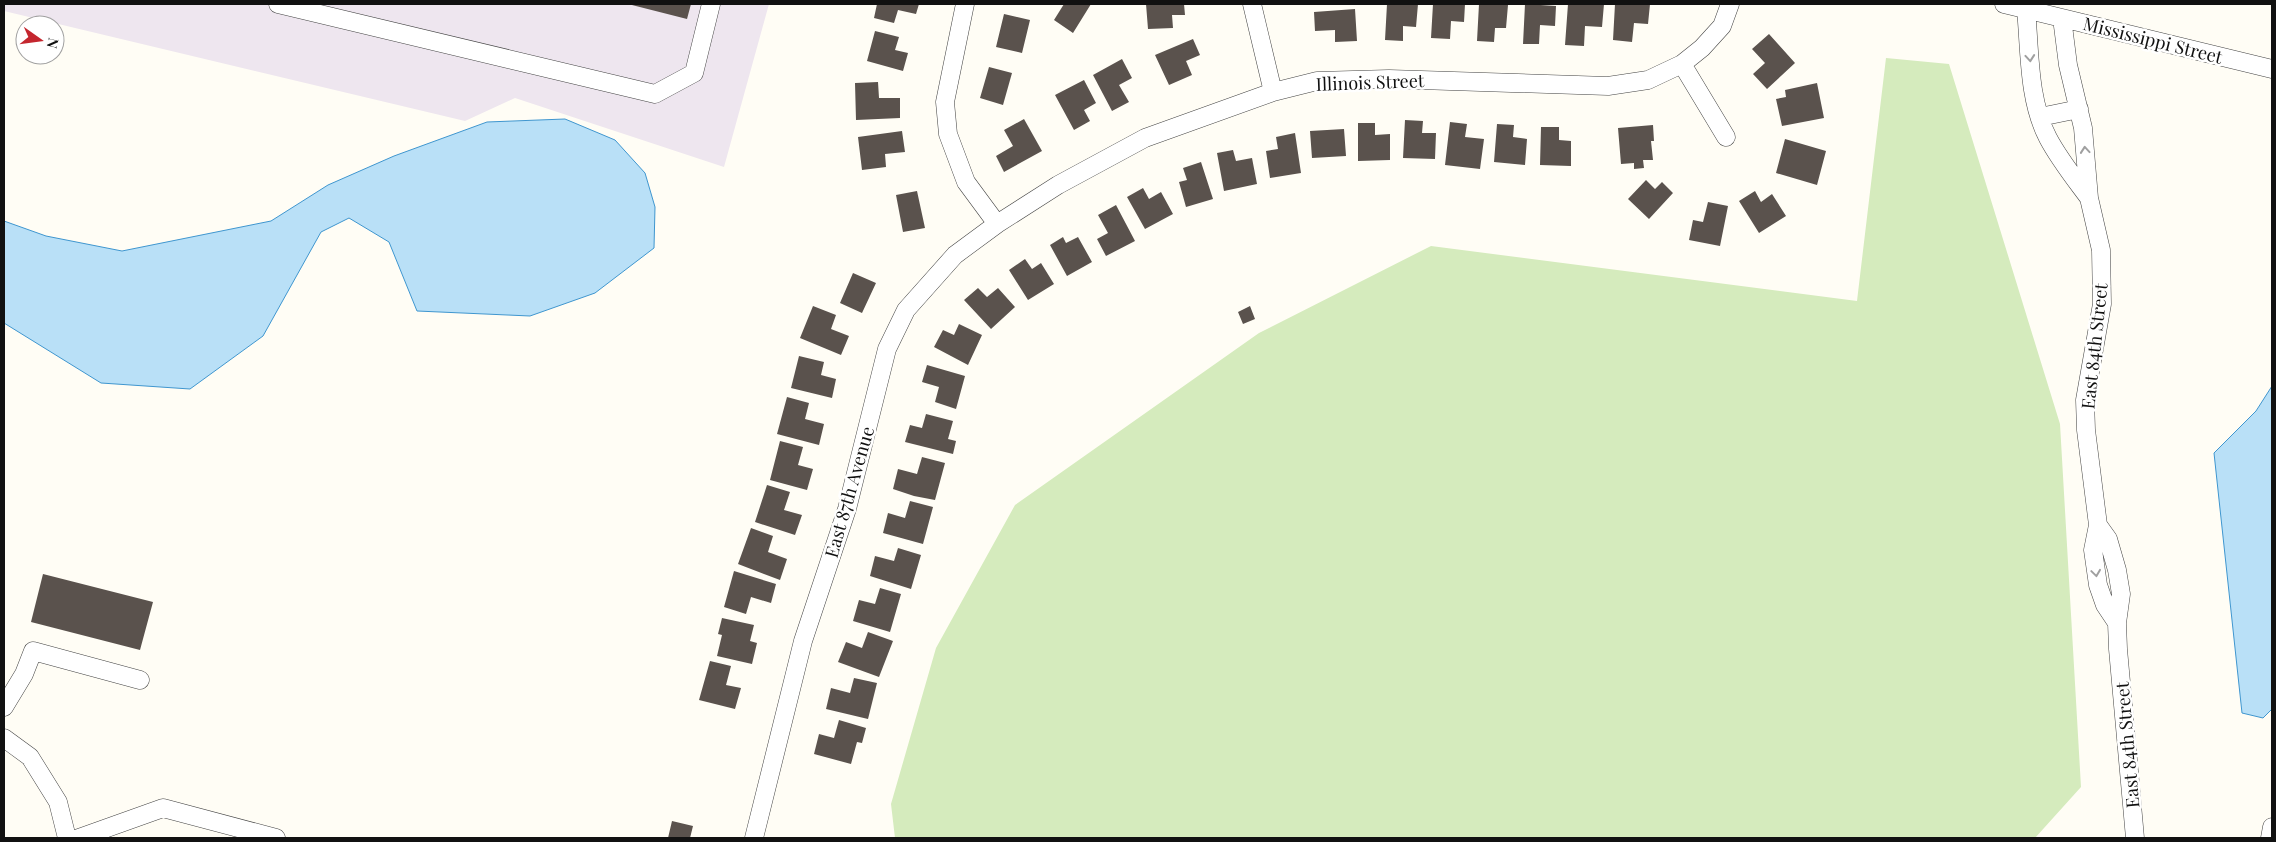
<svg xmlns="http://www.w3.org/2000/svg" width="2276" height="842" viewBox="0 0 2276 842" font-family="'Playfair Display',serif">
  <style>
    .industrial { fill: #eee6ef }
    .green { fill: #d5ebbd }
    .water { fill: #b9e0f7; stroke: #3f96cf }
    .building { fill: #5a524d }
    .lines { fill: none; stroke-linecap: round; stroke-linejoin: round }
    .minor-casing { stroke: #444; stroke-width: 19 }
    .minor { stroke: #fff; stroke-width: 18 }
    .oneway { stroke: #a0a0a0 }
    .labels { text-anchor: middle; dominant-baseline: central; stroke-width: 5; stroke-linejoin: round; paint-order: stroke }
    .street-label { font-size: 18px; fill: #111; stroke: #fff }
  </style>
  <rect width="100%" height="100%" fill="#fffdf5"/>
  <path class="industrial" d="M4,4h765l-45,163 -209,-69 -50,23 -461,-110z"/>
  <path class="green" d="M1886,58l63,6 111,360 21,363 -46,51h-1140l-4,-34 45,-156 79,-143 244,-172 172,-87 426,55z"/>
  <path class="water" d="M565,119l50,21 30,33 10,34 -1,41 -59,45 -65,23 -113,-5 -28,-69 -40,-24 -28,14 -58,104 -73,53 -89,-6 -97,-60v-102l42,15 76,15 149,-30 57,-36 66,-29 93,-34z
    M2272,386v323l-9,9 -21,-5 -28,-260 42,-42z"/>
  <path class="building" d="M628,4h63l-4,15z
    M877,4h42l-3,10 -18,-4 -4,13 -20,-5z
    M1064,4h27l-18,29 -19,-13z
    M1146,4h38l1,11h-13l1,13 -25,1z
    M1387,4h31l-2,23 -13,-1v15l-18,-1z
    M1433,4h32l-1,18 -13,-1 -1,18 -19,-1z
    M1479,4l29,1 -2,23h-11l-1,14 -17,-1z
    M1525,4l31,2 -1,20 -15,-1 -1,19h-16z
    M1568,4h36l-2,23 -17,-1 -1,20 -19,-1z
    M1615,4h35l-2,20 -14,-1 -2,19 -19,-2z
    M1355,9l2,32 -22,1v-12l-20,1 -1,-19z
    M1004,14l26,6 -8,33 -26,-6z
    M875,31l24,6 -4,13 13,3 -5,18 -36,-10z
    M1769,34l26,29 -28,26 -14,-15 12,-11 -13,-14z
    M1193,39l7,16 -14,6 6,14 -23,10 -14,-30z
    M1122,59l10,19 -13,7 10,17 -17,9 -19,-36z
    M989,67l23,6 -9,32 -23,-7z
    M1084,80l12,23 -12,7 6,11 -16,9 -19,-35z
    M878,82l1,16h21v20l-44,2 -1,-37z
    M1817,83l7,35 -42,8 -6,-27 10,-2 -1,-7z
    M1024,119l18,32 -38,21 -8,-16 17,-10 -9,-16z
    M1405,120l18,1 -1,12h14l-1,26 -32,-1z
    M1450,122l17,2 -2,13 19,2 -4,30 -35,-4z
    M1358,123h17v12l15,-1v26l-32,1z
    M1497,124l17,1 -1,12 14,2 -2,26 -31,-3z
    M1653,125l1,16h-3l2,19h-10l1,8 -10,1v-6l-13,1 -3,-36z
    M1541,127h18v13l12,1v25l-31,-1z
    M1344,129l2,27 -34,2 -2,-27z
    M902,131l3,21 -20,2 1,13 -24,3 -4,-33z
    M1295,133l6,40 -31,5 -4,-27 12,-2 -2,-12z
    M1785,139l41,12 -9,34 -41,-12z
    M1233,150l3,11 16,-3 5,26 -33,7 -7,-38z
    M1201,162l12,37 -27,8 -7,-25 8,-2 -4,-12z
    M1646,180l9,9 7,-7 11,11 -24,26 -21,-20z
    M1143,188l6,11 12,-7 12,22 -28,15 -18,-32z
    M917,191l8,37 -22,4 -7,-37z
    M1755,191l6,11 11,-8 14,22 -27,17 -20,-32z
    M1708,202l20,4 -8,40 -31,-6 4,-20 10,2z
    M1116,205l19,36 -29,15 -9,-17 11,-6 -10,-18z
    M1063,237l3,6 12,-6 14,25 -25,14 -17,-31z
    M1025,259l7,10 9,-6 13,21 -26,16 -19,-30z
    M853,273l23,10 -14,30 -22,-10z
    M978,288l9,9 11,-9 17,19 -24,22 -27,-29z
    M813,306l23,9 -5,14 18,7 -8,19 -41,-17z
    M1250,306l5,13 -12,5 -5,-12z
    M959,324l23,11 -14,30 -34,-18 9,-17 11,5z
    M799,356l25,6 -3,13 15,4 -4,19 -41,-10z
    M927,365l38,11 -9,33 -21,-7 4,-15 -17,-5z
    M787,397l22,6 -4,16 19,5 -5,21 -42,-11z
    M926,414l27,7 -5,18 8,2 -3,13 -48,-12 5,-17 12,3z
    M780,441l23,6 -5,18 15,4 -6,21 -37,-10z
    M922,457l23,6 -10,37 -21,-4 -21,-7 5,-20 19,5z
    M767,485l23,7 -6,18 18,5 -7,20 -40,-13z
    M910,501l23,6 -10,37 -40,-11 5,-20 17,5z
    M751,528l22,8 -5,16 19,7 -7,21 -42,-16z
    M898,548l23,7 -10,34 -41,-13 5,-20 19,5z
    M734,571l42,13 -5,19 -20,-6 -5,17 -22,-7z
    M43,574l110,28 -13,48 -109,-28z
    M880,588l21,6 -11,38 -37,-11 6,-21 16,4z
    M722,618l32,7 -4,16 7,2 -5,21 -35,-8 5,-21 -4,-1z
    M868,632l25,9 -14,36 -41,-15 8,-20 16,6z
    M710,661l21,5 -5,19 15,3 -6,21 -36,-9z
    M854,678l23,5 -9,36 -42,-10 5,-21 19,5z
    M839,720l27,8 -4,15 -5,-1 -6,22 -37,-10 5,-20 15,4z
    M672,821l21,5 -3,12h-22z"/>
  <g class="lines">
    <defs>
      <path id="minor" d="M278,4l377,90 39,-21 17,-69
        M965,4l-20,98 3,32 18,48 31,42
        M1252,4l21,88
        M2004,4l268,65
        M2026,9c4,42 2,91 22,129 11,21 27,41 41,60
        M2062,18l6,47 15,63 6,70 12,52 1,54 -17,96 1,30 12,95 -5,25 5,35 7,20 12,18
        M1682,64l44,73
        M2040,117l39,-8
        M2098,525l10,14 9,31 4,24 -4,29 1,26 17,189
        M4,707l20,-33 9,-23 107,29
        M4,738l26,19 28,45 9,36
        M79,838l84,-30 113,30
        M754,838l49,-197 44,-132 40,-160 19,-39 49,-55 42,-31 61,-39 87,-47 128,-46 44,-11 72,-2 219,7 40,-6 34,-16 20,-16 20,-22 8,-22
        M2270,838l2,-11"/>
    </defs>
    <use href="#minor" class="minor-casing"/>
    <use href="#minor" class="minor"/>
  </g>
  <defs><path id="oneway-chevron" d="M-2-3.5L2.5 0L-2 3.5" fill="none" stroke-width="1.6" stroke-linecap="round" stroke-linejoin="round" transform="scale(1.25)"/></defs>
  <g class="oneway">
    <use href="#oneway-chevron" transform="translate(2030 58) rotate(85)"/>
    <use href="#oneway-chevron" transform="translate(2085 150) rotate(-95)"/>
    <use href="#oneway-chevron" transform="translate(2096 573) rotate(82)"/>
  </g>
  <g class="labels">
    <g class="street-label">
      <text transform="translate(2153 40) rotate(14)">Mississippi Street</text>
      <text transform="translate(1370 82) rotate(-2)">Illinois Street</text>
      <text transform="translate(2094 346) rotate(-84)">East 84th Street</text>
      <text transform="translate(849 492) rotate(-74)">East 87th Avenue</text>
      <text transform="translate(2127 745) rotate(-95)">East 84th Street</text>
    </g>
  </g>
  <rect width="2276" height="842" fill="none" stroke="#111111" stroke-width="10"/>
  <g transform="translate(40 40) rotate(104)"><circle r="24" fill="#ffffff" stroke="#a0a0a0"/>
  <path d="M0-4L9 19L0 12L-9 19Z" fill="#c4262e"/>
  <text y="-8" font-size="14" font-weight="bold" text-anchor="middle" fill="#111111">N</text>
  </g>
</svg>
